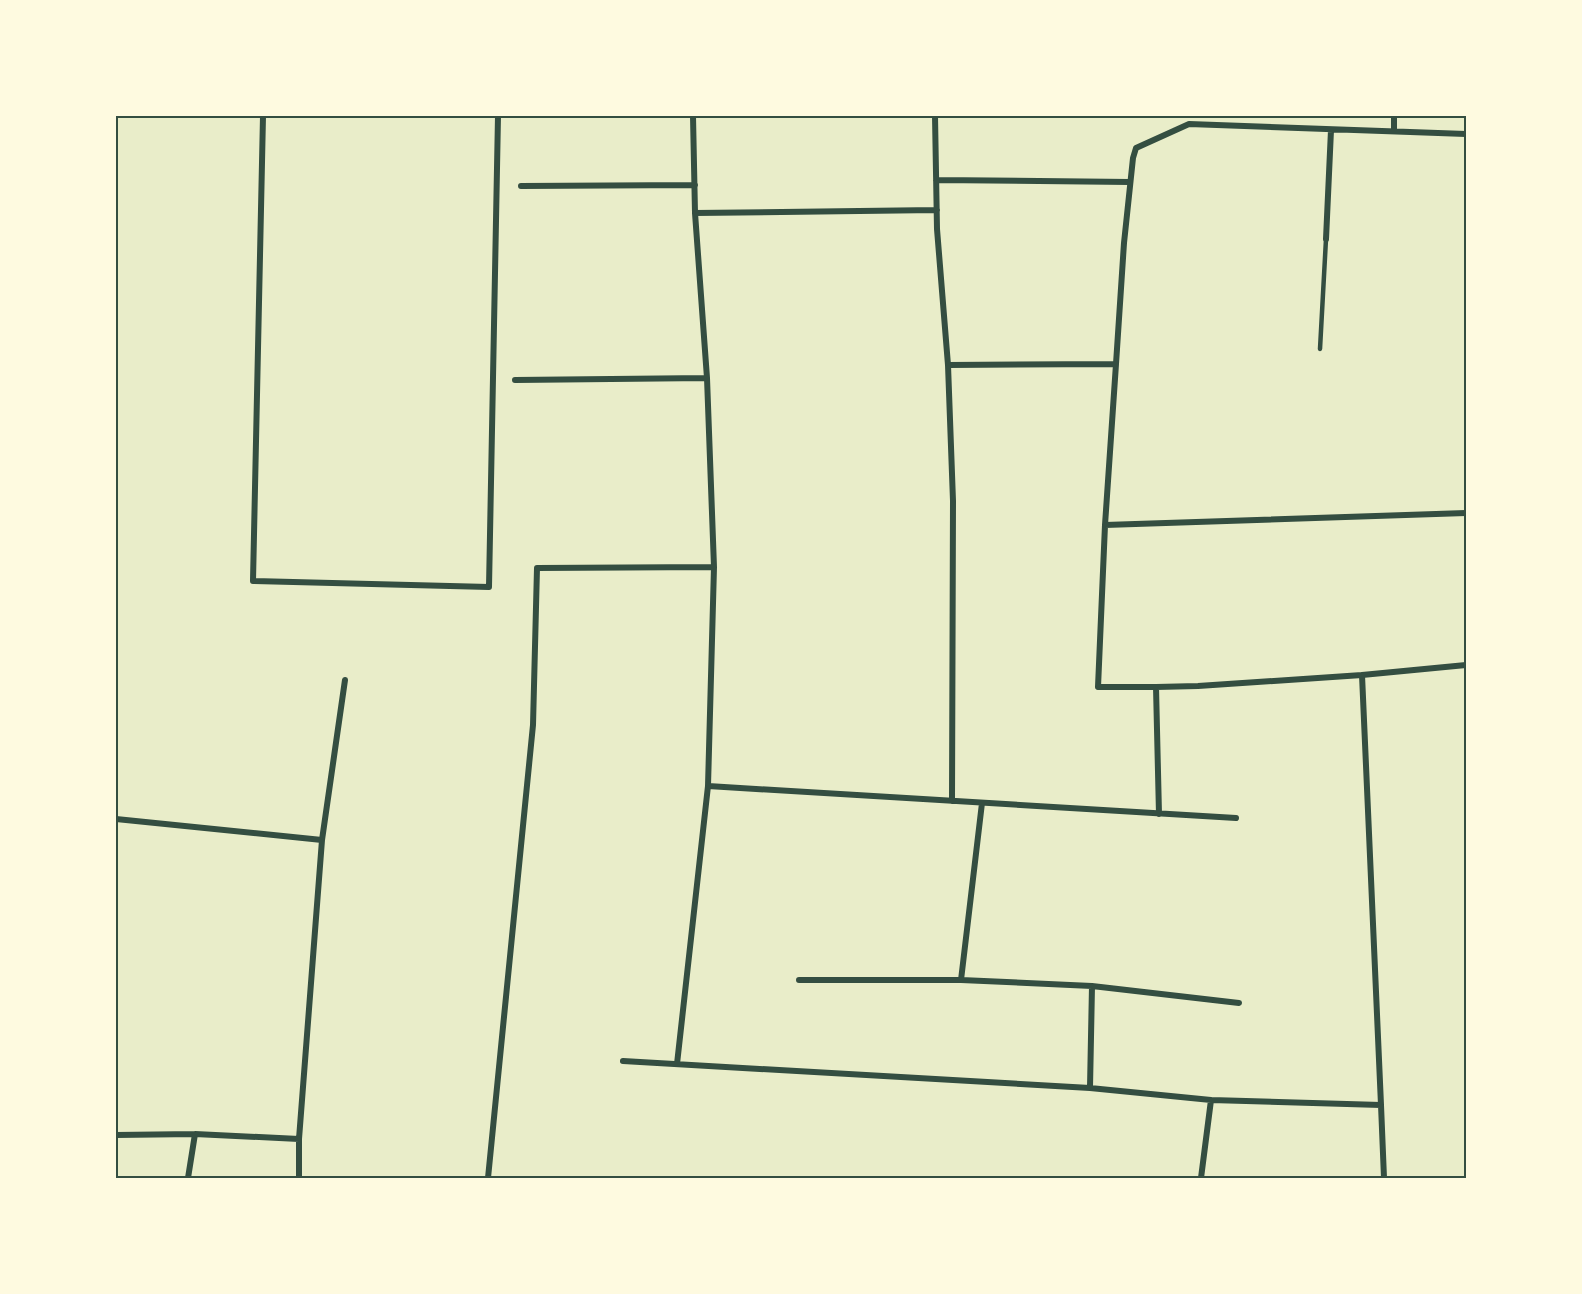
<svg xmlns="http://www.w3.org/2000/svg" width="1582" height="1294" viewBox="0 0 1582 1294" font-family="'Archivo Narrow',sans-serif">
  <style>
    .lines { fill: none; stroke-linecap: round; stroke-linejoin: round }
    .service { stroke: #344e41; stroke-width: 4.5 }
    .minor { stroke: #344e41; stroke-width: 6 }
    .neatline { fill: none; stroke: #344e41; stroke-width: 2 }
  </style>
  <rect width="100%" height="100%" fill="#e9edc9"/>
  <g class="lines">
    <path class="service" d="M1320,349l6,-110"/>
    <path class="minor" d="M263,116l-10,465 236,6 9,-471
      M693,116l2,97 242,-3
      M935,116l2,113 11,136 5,136 -1,300
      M1394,116v14
      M936,180l194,2
      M521,186l174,-1
      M1326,239l5,-109
      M1116,364l8,-121 9,-85 3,-10 53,-24 277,10
      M948,365l168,-1 -11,161 -7,162h58
      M515,380l192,-2
      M1105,525l361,-12
      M708,786l528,32
      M982,803l-21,177 131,6 147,17
      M1159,814l-3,-127 42,-1 164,-11
      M116,819l206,21
      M799,980h162
      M623,1061l467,27 121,12 170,5 -19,-430 104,-10
      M677,1064l31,-278 6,-219 -7,-189 -12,-165
      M1090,1088l2,-102
      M1381,1105l3,73
      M116,1135l79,-1
      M188,1178l7,-44 104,5
      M299,1178v-39l23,-299 23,-160
      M488,1178l45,-453 4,-157 177,-1
      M1201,1178l10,-78"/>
  </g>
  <rect width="1582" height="1294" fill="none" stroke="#fefae0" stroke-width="234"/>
  <rect x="117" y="117" width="1348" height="1060" class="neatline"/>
</svg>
